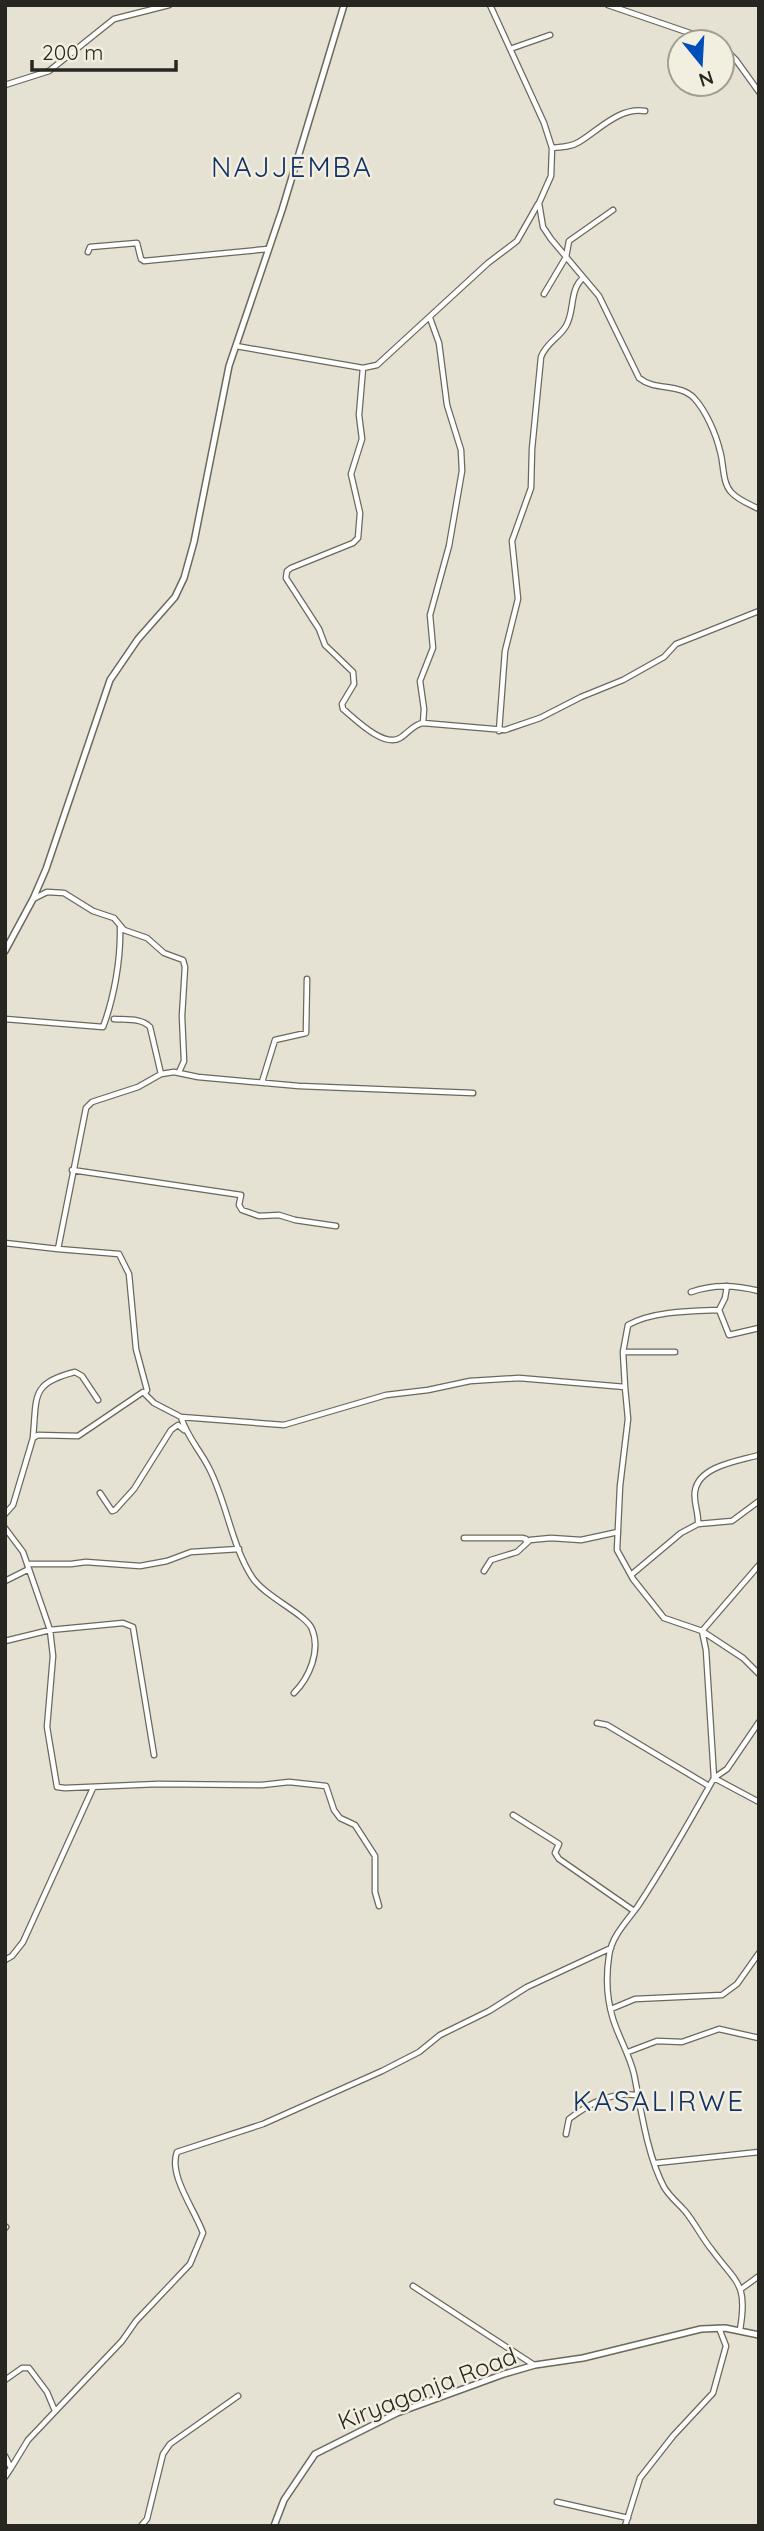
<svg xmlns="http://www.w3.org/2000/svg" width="764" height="2531" viewBox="0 0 764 2531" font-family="Quicksand,sans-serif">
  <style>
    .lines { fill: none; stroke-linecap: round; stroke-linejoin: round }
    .minor-casing { stroke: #6b685c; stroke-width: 7 }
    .tertiary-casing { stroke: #6b685c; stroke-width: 8 }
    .minor { stroke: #fff; stroke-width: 4.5 }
    .tertiary { stroke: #fff; stroke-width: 5 }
    .labels { text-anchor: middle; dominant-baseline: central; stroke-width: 5; stroke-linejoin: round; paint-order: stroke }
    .street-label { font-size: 24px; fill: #272620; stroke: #f2efe0 }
    .quarter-label { font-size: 28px; letter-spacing: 2px; fill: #113266; stroke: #f2efe0 }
  </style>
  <rect width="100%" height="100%" fill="#e5e1d3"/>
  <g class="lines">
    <defs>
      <path id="minor" d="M490,5l54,118 8,25 -1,28 -12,27 4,24 8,12 48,57 40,82c16,13 40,5 55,20 12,13 22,36 26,53 4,13 2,31 11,41 7,8 18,12 28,17
        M608,5l108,37
        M722,46l14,14 23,32
        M510,49l40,-14
        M5,85l44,-14 65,-52 55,-14
        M552,148c10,-1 19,-1 27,-6 20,-12 40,-35 66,-31
        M88,252l2,-5 47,-4 4,16 3,2 124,-12
        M544,294l22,-37 3,-16 44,-31
        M430,318l9,25 8,62 14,45 1,21 -13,75 -19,69 3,33 -13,33 4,28 -1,14 82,7 35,-12 41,-21 42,-17 41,-23 12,-13 83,-33
        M236,346l127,22 14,-3 111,-102 29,-22 21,-37
        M363,368l-4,47 3,24 -11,35 9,39 -2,25 -5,5 -62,25 -4,3 -1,7 33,51 6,16 28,27 1,12 -12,20 1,5c13,11 41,39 57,29 8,-5 14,-14 23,-15
        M499,731l6,-80 13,-52 -6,-58 19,-53 1,-39 9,-92c5,-14 18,-19 25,-31 9,-15 3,-36 17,-48
        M33,899l14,-7 17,1 29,18 21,7 10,12 23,8 17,15 19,7 2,7 -3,49 2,45 -5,11
        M5,1019l98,8c11,-29 18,-68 17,-100
        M114,1019c12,1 28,-1 36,8l11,47
        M262,1082l13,-42 31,-7 1,-54
        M72,1170l169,25 -2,10 3,5 17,6 20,-1 16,5 41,6
        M5,1243l53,6 28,-141 6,-6 46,-15 23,-13 13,-2 24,5 101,9 174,7
        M58,1249l61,5 10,20 7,75 11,41 -2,3
        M691,1292c23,-8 44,-7 68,-1
        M719,1310l10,25 30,-7
        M623,1352h52
        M625,1387l-2,-35 5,-27c25,-14 62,-14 91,-15l6,-12 2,-12
        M181,1417c6,20 19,33 28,51 18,35 22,76 43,109 13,20 54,37 60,52 9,22 -3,49 -18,64
        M33,1437c4,-40 -3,-54 42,-65l7,4 16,24
        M100,1493l12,18 3,-1 19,-21 37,-59 7,-5 6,5
        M5,1514l8,-9 20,-67 5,-3 40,1 65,-44 11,11 27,14 103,8 102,-30 42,-5 42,-9 49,-3 106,9 3,32 -8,67 -3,64 16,29 31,39 38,13 4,19 8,128 45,24
        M698,1524l34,-3 27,-20
        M5,1528l18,24 27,78 3,26 -6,71 10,60 8,1 93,-4 104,1 27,-3 37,4 8,24 6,8 15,7 20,31v36l4,14
        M464,1538h58l4,1v4
        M27,1564h44l15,-2 54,4 27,-5 24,-9 48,-3
        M759,1565l-57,66 41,27 16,16
        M484,1571l7,-11 26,-8 13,-12 21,-2 30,2 37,-8
        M631,1575l50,-42 17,-9c1,-11 -5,-22 -3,-33 4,-25 43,-30 64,-36
        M5,1581l24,-12
        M5,1641l45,-11 73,-7 10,4 21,128
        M597,1723l10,2 102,61
        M513,1815l46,29 -4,9 4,6 75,52
        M5,1960l7,-4 11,-14 70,-154
        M611,2009l24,-10 87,-4 15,-11 22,-31
        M628,2052l29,-11 25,1 37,-13 40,9
        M566,2134l3,-15c21,-16 41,-27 68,-24
        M656,2163l103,-11
        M5,2228l1,-1
        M413,2286l121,79
        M741,2289l18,-13
        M740,2330c8,-47 -3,-46 -28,-80 -10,-12 -17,-27 -27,-39 -7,-8 -16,-15 -21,-24 -17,-32 -23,-78 -30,-113 -5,-20 -15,-36 -21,-55 -6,-19 -7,-43 -4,-63 2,-19 18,-35 29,-50 27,-41 52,-85 76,-128l13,-9 32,-47
        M5,2380l17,-12h7l18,24 8,19
        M5,2456l6,12 -6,9
        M11,2468l17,-28 94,-99 14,-20 54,-57 13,-31c-8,-23 -35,-58 -26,-81l86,-28 119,-53 37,-19 21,-17 49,-24 38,-24 84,-39
        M557,2502l71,16
        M141,2526l6,-7 16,-65 7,-10 68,-48
        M625,2526l15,-48 33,-42 40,-43 13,-47 -7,-18"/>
      <path id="tertiary" d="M5,951l28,-52 13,-30 64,-189 28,-41 37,-42 9,-19 10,-36 35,-176 53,-156 62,-205
        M274,2526l10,-26 31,-46 82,-41 107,-39 31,-9 48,-7 118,-29 24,-1 34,7"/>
    </defs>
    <use href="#minor" class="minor-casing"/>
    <use href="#tertiary" class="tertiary-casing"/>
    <use href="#minor" class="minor"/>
    <use href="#tertiary" class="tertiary"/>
  </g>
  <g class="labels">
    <g class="street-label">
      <text transform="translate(427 2388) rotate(-21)">Kiryagonja Road</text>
    </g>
    <g class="quarter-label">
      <text x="292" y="166">NAJJEMBA</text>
      <text x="659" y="2100">KASALIRWE</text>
    </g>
  </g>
  <rect width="764" height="2531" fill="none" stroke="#272620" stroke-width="14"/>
  <g transform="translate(701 63) rotate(162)"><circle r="33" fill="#f2efe0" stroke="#a19f93" stroke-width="2"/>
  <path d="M0-5L12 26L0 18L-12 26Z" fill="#004eb8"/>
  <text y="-10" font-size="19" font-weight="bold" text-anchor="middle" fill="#272620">N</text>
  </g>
  <path d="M32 60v10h144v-10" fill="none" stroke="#272620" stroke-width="3.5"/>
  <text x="42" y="60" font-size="21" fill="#272620" stroke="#f2efe0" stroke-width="5" paint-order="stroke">200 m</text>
</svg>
